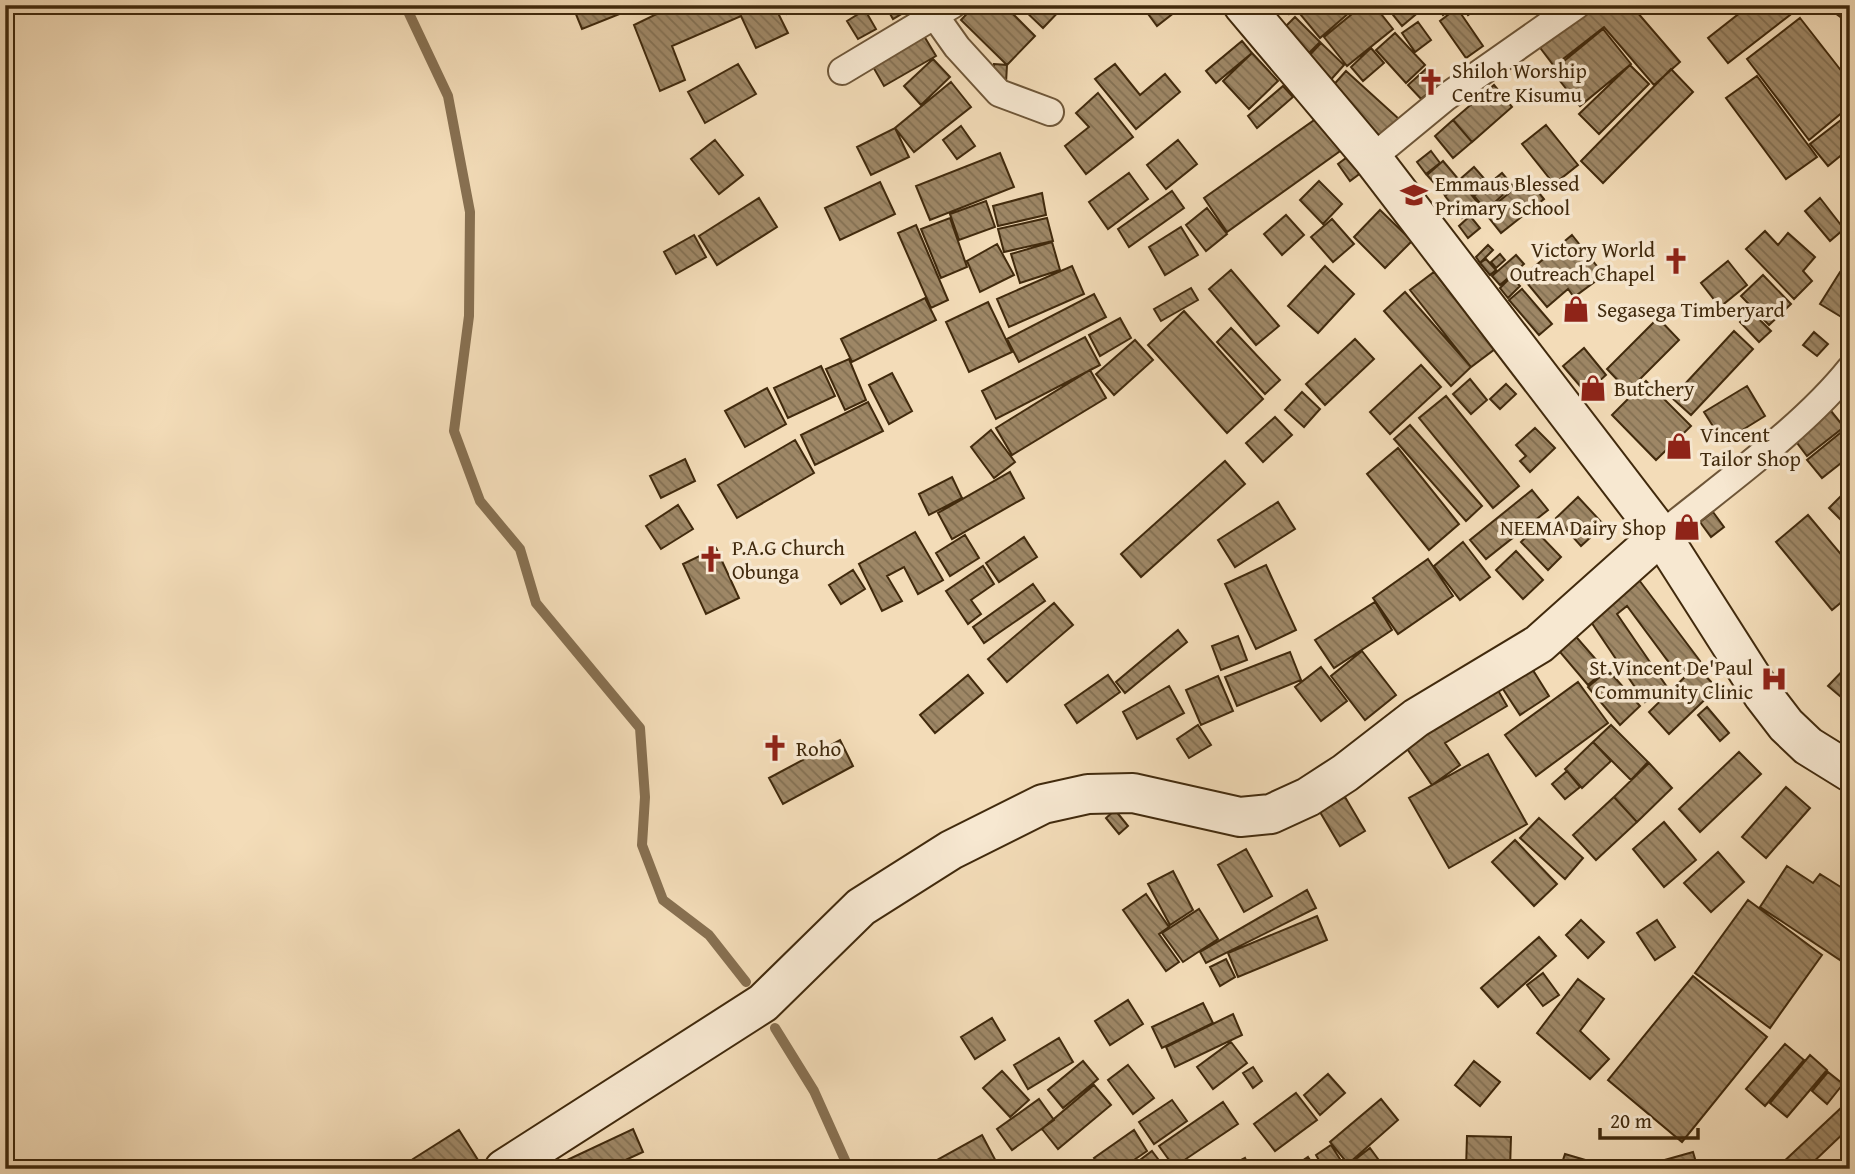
<svg xmlns="http://www.w3.org/2000/svg" width="1855" height="1174" viewBox="0 0 1855 1174" font-family="'Gentium Book Plus',serif">
  <style>
    .lines { fill: none; stroke-linecap: round; stroke-linejoin: round }
    .stream { stroke: #877051; stroke-width: 10 }
    .building { fill: url(#building-back-hatch); stroke: #412a0d; stroke-width: 2 }
    .street-casing { stroke: #6e5638; stroke-width: 30 }
    .secondary-casing { stroke: #412a0d; stroke-width: 42 }
    .street { stroke: #f7e8d1; stroke-width: 26 }
    .secondary { stroke: #f7e8d1; stroke-width: 38 }
    .labels { text-anchor: middle; dominant-baseline: central; stroke-width: 7; stroke-linejoin: round; paint-order: stroke }
    .poi-label { font-size: 21px; fill: #412a0d; stroke: #f7e8d1; text-anchor: start }
  </style>
  <defs>
    <pattern id="building-back-hatch" width="6" height="6" patternUnits="userSpaceOnUse" patternTransform="scale(1.75)"><rect width="6" height="6" fill="#9e8766"/><path d="M-1 5l2 2M0 0l6 6M5-1l2 2" fill="none" stroke="#826f52"/></pattern>
  </defs>
  <rect width="100%" height="100%" fill="#f3dcb8"/>
  <filter id="stains"><feTurbulence type="fractalNoise" baseFrequency=".00286" numOctaves="4"/><feColorMatrix values="0 0 0 0 .2 0 0 0 0 .09 0 0 0 0 .02 0 0 0 .5 -.17"/></filter>
  <radialGradient id="worn" r=".72"><stop offset=".6" stop-color="#630" stop-opacity="0"/><stop offset="1" stop-color="#630" stop-opacity=".3"/></radialGradient>
  <g class="lines">
    <path class="stream" d="M405,5l43,91 22,116 -1,104 -15,115 26,70 40,48 16,54 104,125 5,69 -3,48 21,55 46,35 37,47
      M775,1028l39,63 35,78"/>
  </g>
  <path class="building" d="M577,5h65l-60,24 -9,-22z
    M675,5h99l14,28 -32,15 -15,-32 -69,30 13,34 -25,11 -26,-66z
    M783,5h22l-18,9z
    M885,5h27l1,2 -20,12z
    M975,5h29l31,31 -28,29 -46,-45z
    M1026,5h39l-22,23 -20,-19z
    M1146,5h38l-27,21 -14,-19z
    M1282,5h18l-11,9z
    M1311,5h47l-38,33 -20,-24z
    M1363,5h11l19,24 -46,37 -23,-29z
    M1385,5h42l-25,21z
    M1435,5h21l-13,10z
    M1461,5h21l-14,10z
    M1588,5h43l49,57 -26,23 -50,-58 -50,39 -16,-21z
    M1750,5h32l8,10 -62,48 -20,-25z
    M1840,5h10v19l-15,-11z
    M1457,8l26,38 -17,12 -26,-37z
    M865,10l11,19 -18,10 -11,-18z
    M1295,17l25,25 -17,17 -25,-25z
    M1800,18l50,64v24l-41,34 -62,-81z
    M1418,22l13,18 -16,12 -13,-19z
    M1603,29l28,35 -51,42 -28,-35z
    M1395,33l30,32 -19,18 -30,-33z
    M924,36l12,20 -52,30 -12,-21z
    M1242,41l10,12 -36,30 -10,-12z
    M1321,43l23,22 -16,18 -23,-23z
    M1371,48l13,15 -21,18 -12,-14z
    M1252,53l26,28 -29,28 -26,-28z
    M933,59l17,18 -29,28 -17,-19z
    M738,64l18,30 -51,29 -17,-31z
    M994,64l13,1 -1,18 -13,-1z
    M1115,64l25,31 25,-21 15,18 -44,37 -41,-50z
    M1630,65l19,19 -50,50 -20,-20z
    M1426,69l13,15 -18,15 -13,-14z
    M1671,69l22,23 -90,91 -22,-22z
    M1346,71l53,48 -17,19 -53,-48z
    M1757,76l60,81 -31,22 -60,-81z
    M951,82l20,25 -57,45 -19,-24z
    M1494,85l18,22 -40,35 -19,-22z
    M1283,86l10,11 -36,31 -9,-12z
    M1098,93l35,44 -47,37 -21,-28 24,-19 -13,-14z
    M1850,113v35l-22,18 -18,-22z
    M1320,116l23,33 -116,83 -23,-34z
    M1453,120l19,22 -19,16 -18,-22z
    M1546,125l32,40 -24,19 -32,-40z
    M961,126l14,20 -18,13 -14,-19z
    M895,128l14,29 -38,18 -14,-28z
    M715,140l28,35 -24,19 -28,-35z
    M1178,140l19,24 -31,25 -19,-24z
    M1431,151l9,12 -14,11 -9,-12z
    M1354,152l12,17 -16,12 -12,-17z
    M1000,153l14,34 -84,33 -14,-34z
    M1443,161l16,19 -15,14 -17,-19z
    M1474,167l14,16 -14,13 -15,-16z
    M1129,173l19,26 -40,30 -19,-27z
    M1502,173l11,13 -27,24 -12,-14z
    M1527,178l17,21 -43,34 -16,-20z
    M1319,181l23,23 -19,20 -23,-24z
    M880,182l15,32 -55,26 -15,-32z
    M1461,182l18,22 -17,14 -17,-22z
    M1172,191l12,17 -55,39 -11,-18z
    M1042,193l4,22 -48,11 -5,-20z
    M759,198l18,29 -60,38 -18,-29z
    M1820,198l24,31 -14,12 -25,-30z
    M986,201l9,26 -36,13 -9,-26z
    M1207,208l20,26 -21,17 -20,-26z
    M1380,210l32,31 -27,27 -31,-31z
    M1286,215l18,20 -22,20 -18,-21z
    M1470,216l10,12 -12,10 -9,-12z
    M950,218l17,49 -26,11 -20,-49z
    M1047,218l6,23 -49,11 -6,-23z
    M1332,219l22,25 -21,18 -22,-25z
    M916,225l32,75 -17,8 -33,-75z
    M1181,227l17,28 -33,20 -16,-28z
    M1765,231l13,14 10,-12 27,24 -12,14 9,10 -18,18 -48,-50z
    M694,235l12,22 -30,17 -12,-22z
    M1572,235l32,40 -30,22 -6,-8 -21,18 -25,-30z
    M1052,242l8,28 -40,13 -9,-29z
    M997,244l17,31 -34,17 -13,-31z
    M1488,245l5,5 -13,13 -4,-6z
    M1500,254l5,6 -9,8 -5,-6z
    M1516,255l8,9 -24,21 -8,-9z
    M1486,259l10,11 -6,5 -10,-12z
    M1728,261l19,24 -27,22 -19,-24z
    M1072,266l12,28 -75,33 -12,-28z
    M1325,266l29,28 -36,39 -30,-27z
    M1231,270l48,56 -23,19 -47,-56z
    M1434,272l61,77 -24,18 -61,-77z
    M1840,272l10,6v30l-7,10 -23,-14z
    M1763,275l28,29 -22,21 -28,-29z
    M1511,277l9,9 -12,12 -8,-10z
    M1191,288l7,12 -37,21 -7,-12z
    M1522,289l30,35 -13,11 -30,-35z
    M1405,292l66,75 -20,19 -67,-75z
    M1094,294l12,23 -87,45 -12,-23z
    M925,298l11,22 -84,42 -11,-23z
    M988,302l24,50 -43,20 -23,-50z
    M1184,311l79,88 -36,34 -79,-88z
    M1751,311l20,20 -12,11 -19,-20z
    M1120,318l11,20 -31,18 -11,-21z
    M1658,318l21,22 -51,51 -21,-22z
    M1231,328l49,52 -15,14 -48,-52z
    M1734,331l19,18 -62,66 -19,-17z
    M1814,332l14,12 -11,12 -14,-11z
    M1085,337l15,28 -104,54 -14,-28z
    M1355,339l19,20 -49,46 -19,-21z
    M1135,340l18,20 -39,35 -18,-21z
    M1584,348l22,27 -20,18 -23,-27z
    M849,359l17,41 -21,10 -19,-41z
    M1421,365l20,22 -51,47 -20,-22z
    M821,366l14,30 -47,22 -14,-30z
    M1090,370l16,28 -94,57 -16,-27z
    M892,373l20,38 -23,13 -20,-39z
    M1470,379l17,21 -16,14 -18,-20z
    M1646,381l45,45 -35,34 -44,-45z
    M1506,384l10,10 -16,15 -10,-10z
    M1747,386l18,30 -42,26 -19,-30z
    M767,388l19,36 -41,23 -20,-36z
    M1302,392l18,17 -16,18 -19,-17z
    M1446,396l73,90 -26,22 -74,-90z
    M868,402l15,29 -68,34 -14,-30z
    M1827,406l17,21 -37,29 -16,-21z
    M1275,417l17,18 -29,27 -17,-19z
    M1410,425l72,81 -16,15 -72,-82z
    M1850,425v31l-28,22 -15,-18z
    M1535,428l20,20 -25,24 -10,-11 6,-5 -10,-11z
    M991,430l24,32 -21,16 -23,-31z
    M795,440l19,33 -77,45 -19,-33z
    M1398,448l61,76 -30,26 -62,-76z
    M685,459l10,22 -34,17 -11,-22z
    M1225,461l20,23 -104,93 -20,-23z
    M1010,472l14,26 -72,41 -14,-26z
    M952,477l10,21 -33,17 -10,-21z
    M1850,487v34l-4,4 -17,-17z
    M1532,490l16,20 -62,49 -16,-19z
    M1578,497l26,28 -23,21 -25,-28z
    M1278,502l17,27 -60,38 -17,-27z
    M678,505l15,24 -32,20 -15,-23z
    M1713,512l11,15 -13,10 -11,-15z
    M1808,515l42,50v30l-18,15 -56,-68z
    M1534,529l27,28 -13,13 -27,-28z
    M915,532l28,48 -25,14 -14,-27 -17,9 15,25 -20,10 -23,-47z
    M965,535l14,23 -29,18 -14,-23z
    M1024,537l13,20 -38,25 -13,-19z
    M1463,542l27,35 -30,23 -26,-34z
    M716,548l23,50 -33,16 -23,-50z
    M1516,551l27,29 -20,19 -27,-29z
    M1428,559l25,37 -55,38 -25,-36z
    M1266,565l30,65 -40,19 -31,-65z
    M983,566l11,18 -23,16 10,14 -13,10 -22,-33z
    M853,570l12,19 -24,15 -12,-19z
    M1636,576l64,85 -21,15 -52,-70 -10,8 50,73 -22,15 -60,-89z
    M1033,584l12,17 -61,42 -11,-16z
    M1375,602l17,28 -58,38 -19,-28z
    M1054,603l19,22 -66,57 -19,-23z
    M1178,630l9,12 -62,51 -9,-11z
    M1571,631l34,39 -17,15 -34,-40z
    M1238,636l9,24 -26,10 -9,-24z
    M1362,651l34,44 -31,25 -34,-44z
    M1290,652l11,28 -64,26 -12,-29z
    M1850,663v38l-2,2 -20,-17z
    M1696,666l21,22 -48,46 -20,-22z
    M1321,667l26,34 -26,20 -26,-34z
    M1531,667l18,29 -29,19 -19,-29z
    M1608,670l32,36 -20,19 -32,-38z
    M968,675l15,18 -48,40 -15,-18z
    M1108,675l12,17 -43,31 -12,-18z
    M1218,676l15,35 -32,14 -15,-35z
    M1492,680l15,26 -62,37 15,22 -28,20 -33,-48z
    M1578,682l30,41 -72,53 -31,-41z
    M1169,686l15,27 -47,26 -14,-27z
    M1707,707l22,26 -9,8 -22,-26z
    M1198,725l13,20 -22,13 -12,-19z
    M1611,725l37,37 -17,18 -38,-38z
    M840,740l13,26 -70,38 -14,-26z
    M1593,742l18,19 -29,27 -17,-19z
    M1739,752l22,22 -61,58 -21,-23z
    M1488,754l39,70 -78,44 -40,-70z
    M1649,763l23,25 -35,34 -23,-25z
    M1567,771l13,16 -15,12 -13,-15z
    M1786,787l24,21 -44,50 -24,-21z
    M1345,797l20,34 -25,15 -20,-34z
    M1614,797l23,25 -41,38 -23,-25z
    M1115,810l13,16 -9,8 -13,-16z
    M1539,818l44,40 -18,21 -45,-41z
    M1664,822l32,38 -32,27 -31,-38z
    M1515,840l42,44 -23,22 -42,-44z
    M1246,849l26,47 -28,16 -26,-47z
    M1718,852l26,30 -33,30 -27,-29z
    M1787,866l26,17 7,-9 27,17 -6,10 9,6v37l-10,16 -80,-53z
    M1173,871l20,39 -23,15 -22,-41z
    M1307,890l9,18 -110,55 -6,-11z
    M1146,894l23,33 -10,7 20,28 -13,9 -43,-61z
    M1748,900l74,55 -52,73 -75,-55z
    M1199,909l19,30 -35,23 -21,-29z
    M1317,916l10,24 -89,37 -10,-24z
    M1581,920l23,22 -16,16 -22,-23z
    M1657,920l18,27 -20,13 -18,-27z
    M1539,937l17,19 -58,51 -17,-19z
    M1226,959l9,18 -15,9 -10,-19z
    M1543,973l16,22 -16,11 -16,-21z
    M1693,976l74,61 -85,105 -74,-62z
    M1578,979l26,20 -24,32 29,28 -19,20 -53,-46z
    M1128,1000l15,24 -33,21 -15,-24z
    M1203,1003l10,20 -51,25 -10,-21z
    M1233,1014l9,21 -67,32 -9,-20z
    M992,1018l13,22 -30,19 -14,-22z
    M1059,1038l14,24 -45,27 -14,-24z
    M1231,1042l16,21 -34,26 -16,-22z
    M1785,1044l19,16 -39,46 -19,-17z
    M1810,1055l17,15 -40,47 -17,-14z
    M1083,1061l15,18 -35,29 -15,-18z
    M1474,1061l26,21 -20,24 -25,-21z
    M1128,1065l26,33 -21,16 -25,-34z
    M1253,1067l9,14 -9,7 -10,-15z
    M1002,1071l27,29 -19,17 -27,-29z
    M1828,1072l15,12 -16,20 -15,-13z
    M1328,1074l17,19 -25,22 -16,-20z
    M1094,1085l17,20 -53,44 -16,-20z
    M1296,1093l21,27 -42,31 -21,-27z
    M1039,1099l15,21 -42,30 -15,-21z
    M1381,1099l17,21 -50,44 -18,-22z
    M1172,1100l15,21 -33,23 -15,-22z
    M1223,1102l15,22 -64,43 -15,-21z
    M1842,1107l8,9v11l-44,42h-25l-2,-3z
    M633,1129l10,23 -37,17h-58z
    M459,1130l19,30 -13,9h-46l-6,-10z
    M1134,1130l13,21 -26,18h-19l-8,-11z
    M982,1135l18,34h-60l-5,-8z
    M1467,1136l44,1 -1,32h-44z
    M1331,1145l14,22 -3,2h-18l-8,-14z
    M1370,1148l13,18 -3,3h-37z
    M1152,1151l12,16 -3,2h-33z
    M1693,1152l5,17h-35l-2,-8z
    M1565,1154l51,15h-56z
    M1308,1157l8,12h-26z
    M1245,1158l5,11h-26z"/>
  <g class="lines">
    <defs>
      <path id="street" d="M935,16l22,31 42,46 51,19
        M842,71l110,-66
        M1372,158l74,-61 131,-92
        M1661,535c60,-49 142,-107 189,-166"/>
      <path id="secondary" d="M1243,5l129,153 289,377 102,160 23,30 22,21 42,26
        M504,1169l259,-166 98,-96 90,-57 92,-46 45,-10 45,-1 107,24 31,-3 37,-17 37,-24 71,-55 123,-74 122,-109"/>
    </defs>
    <use href="#street" class="street-casing"/>
    <use href="#secondary" class="secondary-casing"/>
    <use href="#street" class="street"/>
    <use href="#secondary" class="secondary"/>
  </g>
  <defs>
    <symbol id="church-bare" viewBox="-9 -9 18 18"><path d="M-1.2-6h2.4v3.5h3.3v2.4h-3.3V6h-2.4V-.1h-3.3v-2.4h3.3Z" fill="#8f2418" stroke="#f7e8d1" stroke-width="2.5" paint-order="stroke"/></symbol>
    <symbol id="school-bare" viewBox="-9 -9 18 18"><path d="M0-5L7-2L0 1L-7-2ZM-4 1L0 2.5L4 1V4Q0 6-4 4Z" fill="#8f2418" stroke="#f7e8d1" stroke-width="2.5" paint-order="stroke"/></symbol>
    <symbol id="shop-bare" viewBox="-9 -9 18 18"><path d="M-5-2.5h2.3a2.7 3.5 0 0 1 5.4 0H5L5.5 6h-11ZM-1.5-2.5h3a1.5 2.3 0 0 0-3 0Z" fill="#8f2418" stroke="#f7e8d1" stroke-width="2.5" paint-order="stroke"/></symbol>
    <symbol id="hospital-bare" viewBox="-9 -9 18 18"><path d="M-5-5h3v3.5h4V-5h3V5h-3V1.5h-4V5h-3Z" fill="#8f2418" stroke="#f7e8d1" stroke-width="2.5" paint-order="stroke"/></symbol>
  </defs>
  <g fill-rule="evenodd">
    <use href="#church-bare" x="1412" y="63" width="38" height="38"/>
    <use href="#school-bare" x="1395" y="176" width="38" height="38"/>
    <use href="#church-bare" x="1657" y="242" width="38" height="38"/>
    <use href="#shop-bare" x="1557" y="290" width="38" height="38"/>
    <use href="#shop-bare" x="1574" y="369" width="38" height="38"/>
    <use href="#shop-bare" x="1660" y="427" width="38" height="38"/>
    <use href="#shop-bare" x="1668" y="508" width="38" height="38"/>
    <use href="#church-bare" x="692" y="540" width="38" height="38"/>
    <use href="#hospital-bare" x="1755" y="660" width="38" height="38"/>
    <use href="#church-bare" x="756" y="729" width="38" height="38"/>
  </g>
  <g class="labels">
    <g class="poi-label">
      <text x="1452" y="70">Shiloh Worship<tspan x="1452" dy="24">Centre Kisumu</tspan></text>
      <text x="1435" y="183">Emmaus Blessed<tspan x="1435" dy="24">Primary School</tspan></text>
      <text x="1655" y="249" text-anchor="end">Victory World<tspan x="1655" dy="24">Outreach Chapel</tspan></text>
      <text x="1597" y="309">Segasega Timberyard</text>
      <text x="1614" y="388">Butchery</text>
      <text x="1700" y="434">Vincent<tspan x="1700" dy="24">Tailor Shop</tspan></text>
      <text x="1666" y="527" text-anchor="end">NEEMA Dairy Shop</text>
      <text x="732" y="547">P.A.G Church<tspan x="732" dy="24">Obunga</tspan></text>
      <text x="1753" y="667" text-anchor="end">St.Vincent De'Paul<tspan x="1753" dy="24">Community Clinic</tspan></text>
      <text x="796" y="748">Roho</text>
    </g>
  </g>
  <rect width="1855" height="1174" fill="none" stroke="#f3dcb8" stroke-width="28"/>
  <rect x="7" y="7" width="1841" height="1160" fill="none" stroke="#412a0d" stroke-width="3.5"/>
  <rect x="14" y="14" width="1827" height="1146" fill="none" stroke="#412a0d" stroke-width="2"/>
  <path d="M1600 1128v10h98v-10" fill="none" stroke="#412a0d" stroke-width="3.5"/>
  <text x="1610" y="1128" font-size="21" fill="#412a0d" stroke="#f7e8d1" stroke-width="5" paint-order="stroke">20 m</text>
  <rect width="100%" height="100%" filter="url(#stains)"/>
  <rect width="100%" height="100%" fill="url(#worn)"/>
</svg>
